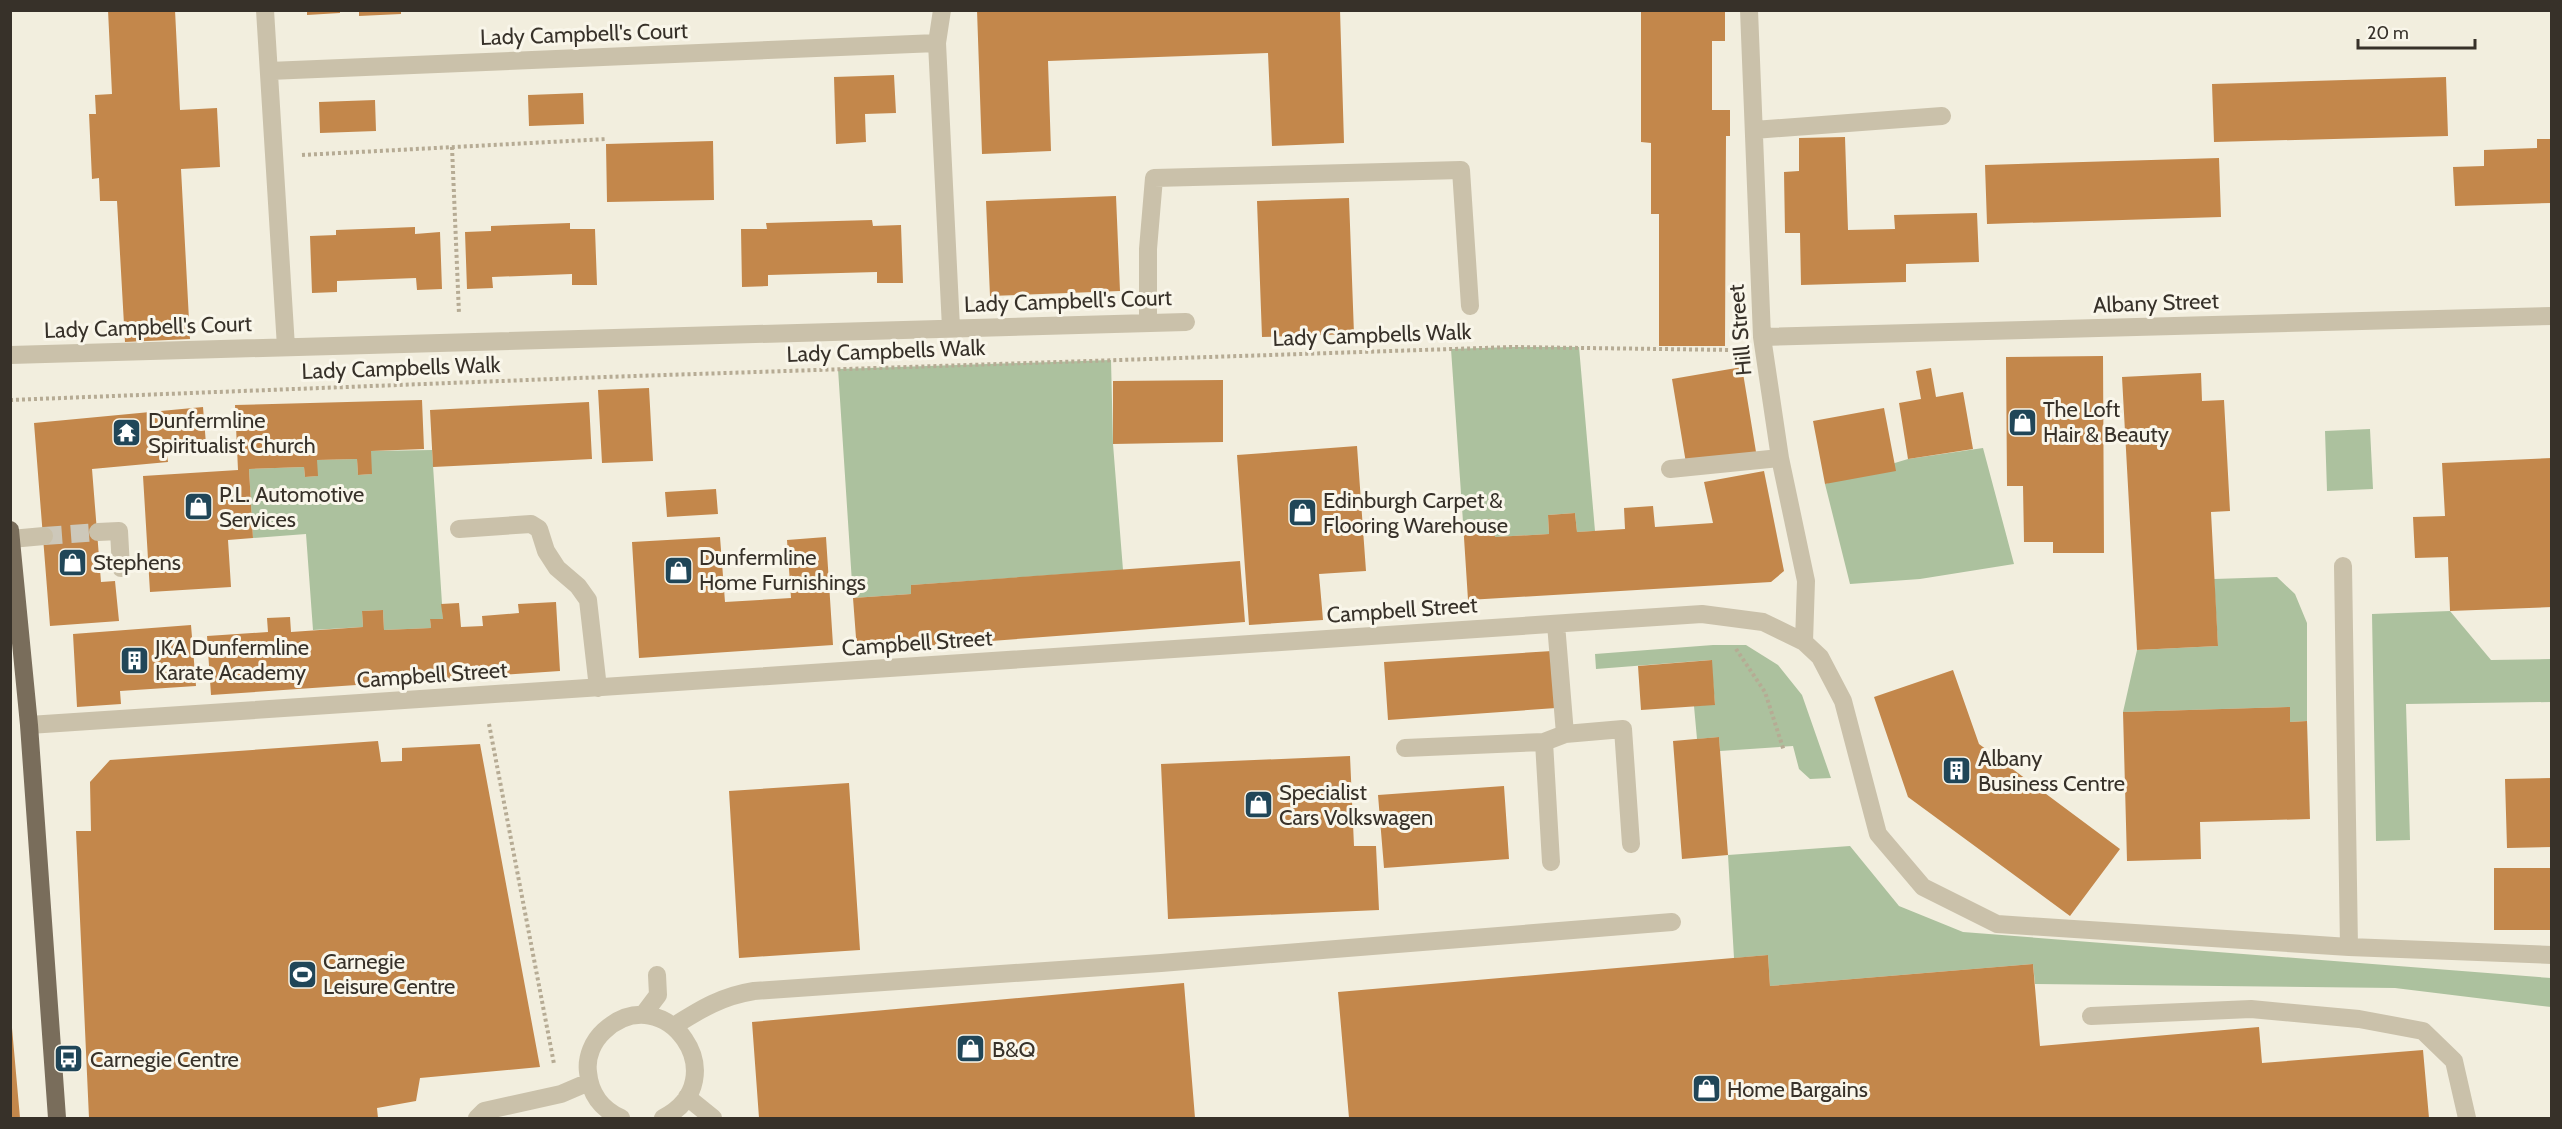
<svg xmlns="http://www.w3.org/2000/svg" width="2562" height="1129" viewBox="0 0 2562 1129" font-family="Cabin,sans-serif">
  <style>
    .green { fill: #acc19e }
    .building { fill: #c3874b }
    .lines { fill: none; stroke-linecap: round; stroke-linejoin: round }
    .minor-tunnel { stroke: #cdc8ba; stroke-width: 18; stroke-dasharray: 18 9; stroke-linecap: butt }
    .path { stroke: #b6ab94; stroke-width: 4; stroke-dasharray: 3 3; stroke-linecap: butt }
    .minor { stroke: #cac1aa; stroke-width: 18 }
    .major { stroke: #796d5b; stroke-width: 18 }
    .labels { text-anchor: middle; dominant-baseline: central; stroke-width: 6; stroke-linejoin: round; paint-order: stroke }
    .street-label { font-size: 22px; fill: #373129; stroke: #f9f6ea }
    .poi-label { font-size: 22px; fill: #373129; stroke: #f9f6ea; text-anchor: start }
  </style>
  <rect width="100%" height="100%" fill="#f2eede"/>
  <path class="green" d="M1512,347h67l16,184 -18,1 -2,-19 -27,2 1,19 -54,3 -1,-17 -31,2 -12,-173z
    M1111,360l2,84 10,126 -212,15v9l-58,4 -15,-229z
    M2370,429l3,60 -46,2 -2,-60z
    M1983,448l31,116 -94,15 -70,5 -25,-100 83,-25z
    M432,450l11,169h-13l1,9 -47,2 -1,-20 -21,1 1,16 -50,3 -7,-96 -53,4 -4,-69 55,-2 1,10 12,-1v-16l40,-1 1,16 13,-1v-23z
    M2277,577l18,17 12,29v98l-17,1v-15l-167,5 14,-62 81,-4 -4,-67z
    M2450,611l41,49 60,-1v43l-145,2 4,136 -34,1 -4,-227z
    M1713,645h33l32,20 24,30 29,83 -21,1 -11,-10 -6,-23 -73,5 -1,-14 -22,2 -3,-33 21,-2 -4,-44 -115,9 -1,-15z
    M1850,846l49,60 64,26 588,46v29l-156,-19 -360,-4 -2,-20 -263,22 -2,-31 -34,3 -6,-103z"/>
  <path class="building" d="M108,10h67l5,100 37,-2 3,59 -39,2 9,170 -65,3 -8,-141h-17l-1,-23 -7,1 -3,-65h7l-1,-19 17,-1z
    M307,10h33v3l-33,2z
    M359,10h42v4l-42,2z
    M977,10h363l4,133 -72,3 -4,-93 -220,8 3,90 -69,3z
    M1641,10h84v31h-13v69h18v26h-4l-1,210h-66v-132h-8v-71l-10,-1z
    M894,75l2,38 -31,1 1,28 -30,2 -2,-67z
    M2446,77l2,59 -234,6 -2,-58z
    M583,93l1,31 -55,2 -1,-31z
    M375,100l1,31 -56,2 -1,-31z
    M1845,137l3,93 47,-1 -1,-14 83,-2 2,49 -73,2v18l-105,3 -1,-52h-15l-1,-61 15,-1v-33z
    M2537,139h15v64l-97,3 -2,-39 31,-1v-16l53,-2z
    M713,141l1,59 -107,2 -1,-58z
    M2219,158l2,59 -234,7 -2,-59z
    M1116,196l4,95 -130,5 -4,-95z
    M1349,198l5,136 -92,3 -5,-136z
    M872,220l1,6 28,-1 2,58h-26v-11l-109,3v11l-26,1 -1,-58h26l-1,-6z
    M570,223v6h25l2,56h-25v-11l-80,3 1,11 -26,1 -2,-57 26,-1v-5z
    M415,227v7l25,-2 2,57 -25,1 -1,-12 -79,3v11l-25,1 -2,-57 26,-1v-5z
    M2103,356l1,197h-51v-11h-29l-1,-56h-16l-1,-129z
    M1742,367l14,85 -70,11 -14,-84z
    M1931,368l5,29 27,-5 10,57 -65,10 -9,-56 22,-4 -5,-28z
    M2201,373l1,28 22,-1 6,111 -19,1 7,134 -81,4 -15,-273z
    M1223,380v62l-110,2v-63z
    M649,388l4,73 -51,2 -4,-73z
    M422,400l2,49 -53,2 1,23 -14,1 -1,-16 -40,1 1,16 -13,1 -1,-10 -55,2 4,69 -25,2 3,47 -81,5 -7,-116 95,-6 -3,-65z
    M589,402l3,57 -159,8 -3,-57z
    M203,407l3,37 -40,4 2,14 -76,7 9,113 14,-1 4,40 -69,5 -16,-203z
    M1884,408l12,63 -71,13 -12,-63z
    M1357,446l9,125 -47,3 4,46 -74,5 -12,-170z
    M2552,458v149l-102,4 -2,-54 -33,1 -2,-41 32,-1 -3,-53z
    M1764,471l20,100 -13,11 -303,18 -5,-78 31,-3 1,18 54,-3 -1,-19 27,-2 2,19 48,-3 -1,-21 29,-2 2,21 58,-4 -9,-41z
    M716,489l2,25 -51,3 -2,-25z
    M720,537l5,65 66,-4 -4,-58 39,-3 7,108 -194,13 -7,-116z
    M1240,561l5,61 -388,29 -4,-53 58,-4v-9z
    M556,602l4,69 -349,24 -4,-59 61,-4 -1,-14 23,-1 1,15 72,-5 -1,-16 21,-1 1,20 47,-2 -1,-9h13l-2,-15 18,-1 2,24 22,-1 -1,-10 37,-3 -1,-9z
    M191,625l5,61 -76,5 1,13 -44,3 -4,-73z
    M1552,651l4,57 -168,12 -4,-58z
    M1712,660l3,45 -74,5 -3,-44z
    M1953,670l26,74 141,105 -50,67 -162,-119 -34,-100z
    M2290,707v15l17,-1 3,98 -110,3 1,37 -74,2 -4,-149z
    M1719,737l9,118 -46,4 -9,-118z
    M378,741l3,21 21,-1v-13l78,-4 60,323 -120,11 -4,23 -39,7 1,10h-289l-13,-287h15l-1,-49 20,-22z
    M1350,756l4,90h22l3,64 -211,9 -7,-155z
    M2552,778v69l-45,1 -2,-69z
    M849,783l11,167 -121,8 -10,-167z
    M1504,786l5,73 -125,9 -6,-73z
    M2494,868h58v62h-58z
    M1768,955l2,31 263,-22 7,82 219,-19 3,36 161,-13 6,68h-1080l-11,-126z
    M1184,983l11,135h-436l-7,-96z
    M10,1028h2l8,90h-10z"/>
  <g class="lines">
    <path class="minor-tunnel" d="M44,536l54,-4"/>
    <path class="path" d="M452,147l7,167
      M302,155l305,-16
      M10,400l595,-23 907,-30 222,3
      M1736,649l29,43 19,59
      M489,724l65,340"/>
    <path class="minor" d="M265,10l21,337
      M1749,10l13,327 18,121 26,123 -2,61
      M937,43l5,-33
      M269,71l668,-28 14,285
      M1754,130l188,-14
      M1148,322v-73l6,-71 307,-8 9,136
      M1762,337l790,-21
      M10,355l1176,-33
      M1670,469l110,-11
      M459,529l72,-5 8,5 7,22 11,17 21,18 10,14 10,88
      M98,532l21,-1 2,37
      M11,539l33,-3
      M2343,566l6,381
      M29,725l1673,-111 61,8 41,20 16,15 23,44 35,133 45,53 74,37 352,23 203,8
      M1565,734l58,-5 8,115
      M1405,748l139,-6
      M1551,862l-7,-120 21,-8 -9,-110
      M643,1015l15,-20 -1,-20
      M2091,1016l160,-7 108,10 64,12 31,30 13,57
      M674,1026c27,-17 48,-30 80,-35l407,-28 511,-41
      M687,1097l26,21
      M477,1118l7,-7 77,-17 28,-12
      M621,1118c-20,-9 -31,-24 -33,-46 -2,-15 5,-31 16,-41 61,-56 134,49 59,87"/>
    <path class="major" d="M10,530l19,195 28,393"/>
  </g>
  <defs>
    <symbol id="shop-square" viewBox="-11 -11 22 22"><rect x="-9" y="-9" width="18" height="18" rx="4" fill="#204658" stroke="#f9f6ea"/><path d="M-5-2.5h2.3a2.7 3.5 0 0 1 5.4 0H5L5.5 6h-11ZM-1.5-2.5h3a1.5 2.3 0 0 0-3 0Z" fill="#fff"/></symbol>
    <symbol id="temple-square" viewBox="-11 -11 22 22"><rect x="-9" y="-9" width="18" height="18" rx="4" fill="#204658" stroke="#f9f6ea"/><path d="M0-6L5-2H3V0L6.5 2.5H4V6H1.5V3h-3V6H-4V2.5H-6.5L-3 0V-2H-5Z" fill="#fff"/></symbol>
    <symbol id="building-square" viewBox="-11 -11 22 22"><rect x="-9" y="-9" width="18" height="18" rx="4" fill="#204658" stroke="#f9f6ea"/><path d="M-4-6H4V6H1V3H-1V6H-4ZM-2.5-4.3h1.7v1.8h-1.7ZM.8-4.3h1.7v1.8H.8ZM-2.5-1h1.7V.8h-1.7ZM.8-1h1.7V.8H.8Z" fill="#fff"/></symbol>
    <symbol id="stadium-square" viewBox="-11 -11 22 22"><rect x="-9" y="-9" width="18" height="18" rx="4" fill="#204658" stroke="#f9f6ea"/><path d="M0-5a6.5 5 0 1 0 0 10a6.5 5 0 1 0 0-10ZM-3.5-1.8h7v3.6h-7Z" fill="#fff"/></symbol>
    <symbol id="bus-square" viewBox="-11 -11 22 22"><rect x="-9" y="-9" width="18" height="18" rx="4" fill="#204658" stroke="#f9f6ea"/><path d="M-5-6H5V4H4V6H2V4H-2V6H-4V4H-5ZM-3.5-4V0h7V-4ZM-3.5 1.2v1.5H-2V1.2ZM2 1.2v1.5H3.5V1.2Z" fill="#fff"/></symbol>
  </defs>
  <g fill-rule="evenodd">
    <use href="#shop-square" x="2006" y="406" width="33" height="33"/>
    <use href="#temple-square" x="110" y="416" width="33" height="33"/>
    <use href="#shop-square" x="182" y="490" width="33" height="33"/>
    <use href="#shop-square" x="1286" y="496" width="33" height="33"/>
    <use href="#shop-square" x="56" y="546" width="33" height="33"/>
    <use href="#shop-square" x="662" y="554" width="33" height="33"/>
    <use href="#building-square" x="118" y="644" width="33" height="33"/>
    <use href="#building-square" x="1940" y="754" width="33" height="33"/>
    <use href="#shop-square" x="1242" y="788" width="33" height="33"/>
    <use href="#stadium-square" x="286" y="958" width="33" height="33"/>
    <use href="#shop-square" x="954" y="1032" width="33" height="33"/>
    <use href="#bus-square" x="52" y="1042" width="33" height="33"/>
    <use href="#shop-square" x="1690" y="1072" width="33" height="33"/>
  </g>
  <g class="labels">
    <g class="street-label">
      <text transform="translate(584 34) rotate(-2)">Lady Campbell's Court</text>
      <text transform="translate(1068 301) rotate(-2)">Lady Campbell's Court</text>
      <text transform="translate(2156 303) rotate(-2)">Albany Street</text>
      <text transform="translate(148 327) rotate(-2)">Lady Campbell's Court</text>
      <text transform="translate(1740 330) rotate(-95)">Hill Street</text>
      <text transform="translate(1372 335) rotate(-2)">Lady Campbells Walk</text>
      <text transform="translate(886 351) rotate(-2)">Lady Campbells Walk</text>
      <text transform="translate(401 368) rotate(-2)">Lady Campbells Walk</text>
      <text transform="translate(1402 610) rotate(-4)">Campbell Street</text>
      <text transform="translate(917 643) rotate(-4)">Campbell Street</text>
      <text transform="translate(432 675) rotate(-4)">Campbell Street</text>
    </g>
    <g class="poi-label">
      <text x="2043" y="409">The Loft<tspan x="2043" dy="25">Hair &amp; Beauty</tspan></text>
      <text x="148" y="420">Dunfermline<tspan x="148" dy="25">Spiritualist Church</tspan></text>
      <text x="219" y="494">P.L. Automotive<tspan x="219" dy="25">Services</tspan></text>
      <text x="1323" y="500">Edinburgh Carpet &amp;<tspan x="1323" dy="25">Flooring Warehouse</tspan></text>
      <text x="699" y="557">Dunfermline<tspan x="699" dy="25">Home Furnishings</tspan></text>
      <text x="93" y="562">Stephens</text>
      <text x="155" y="647">JKA Dunfermline<tspan x="155" dy="25">Karate Academy</tspan></text>
      <text x="1978" y="758">Albany<tspan x="1978" dy="25">Business Centre</tspan></text>
      <text x="1279" y="792">Specialist<tspan x="1279" dy="25">Cars Volkswagen</tspan></text>
      <text x="323" y="961">Carnegie<tspan x="323" dy="25">Leisure Centre</tspan></text>
      <text x="992" y="1049">B&amp;Q</text>
      <text x="90" y="1059">Carnegie Centre</text>
      <text x="1727" y="1089">Home Bargains</text>
    </g>
  </g>
  <rect width="2562" height="1129" fill="none" stroke="#373129" stroke-width="24"/>
  <path d="M2358 39v9h117v-9" fill="none" stroke="#373129" stroke-width="3"/>
  <text x="2367" y="39" font-size="18" fill="#373129" stroke="#f9f6ea" stroke-width="4.5" paint-order="stroke">20 m</text>
</svg>
